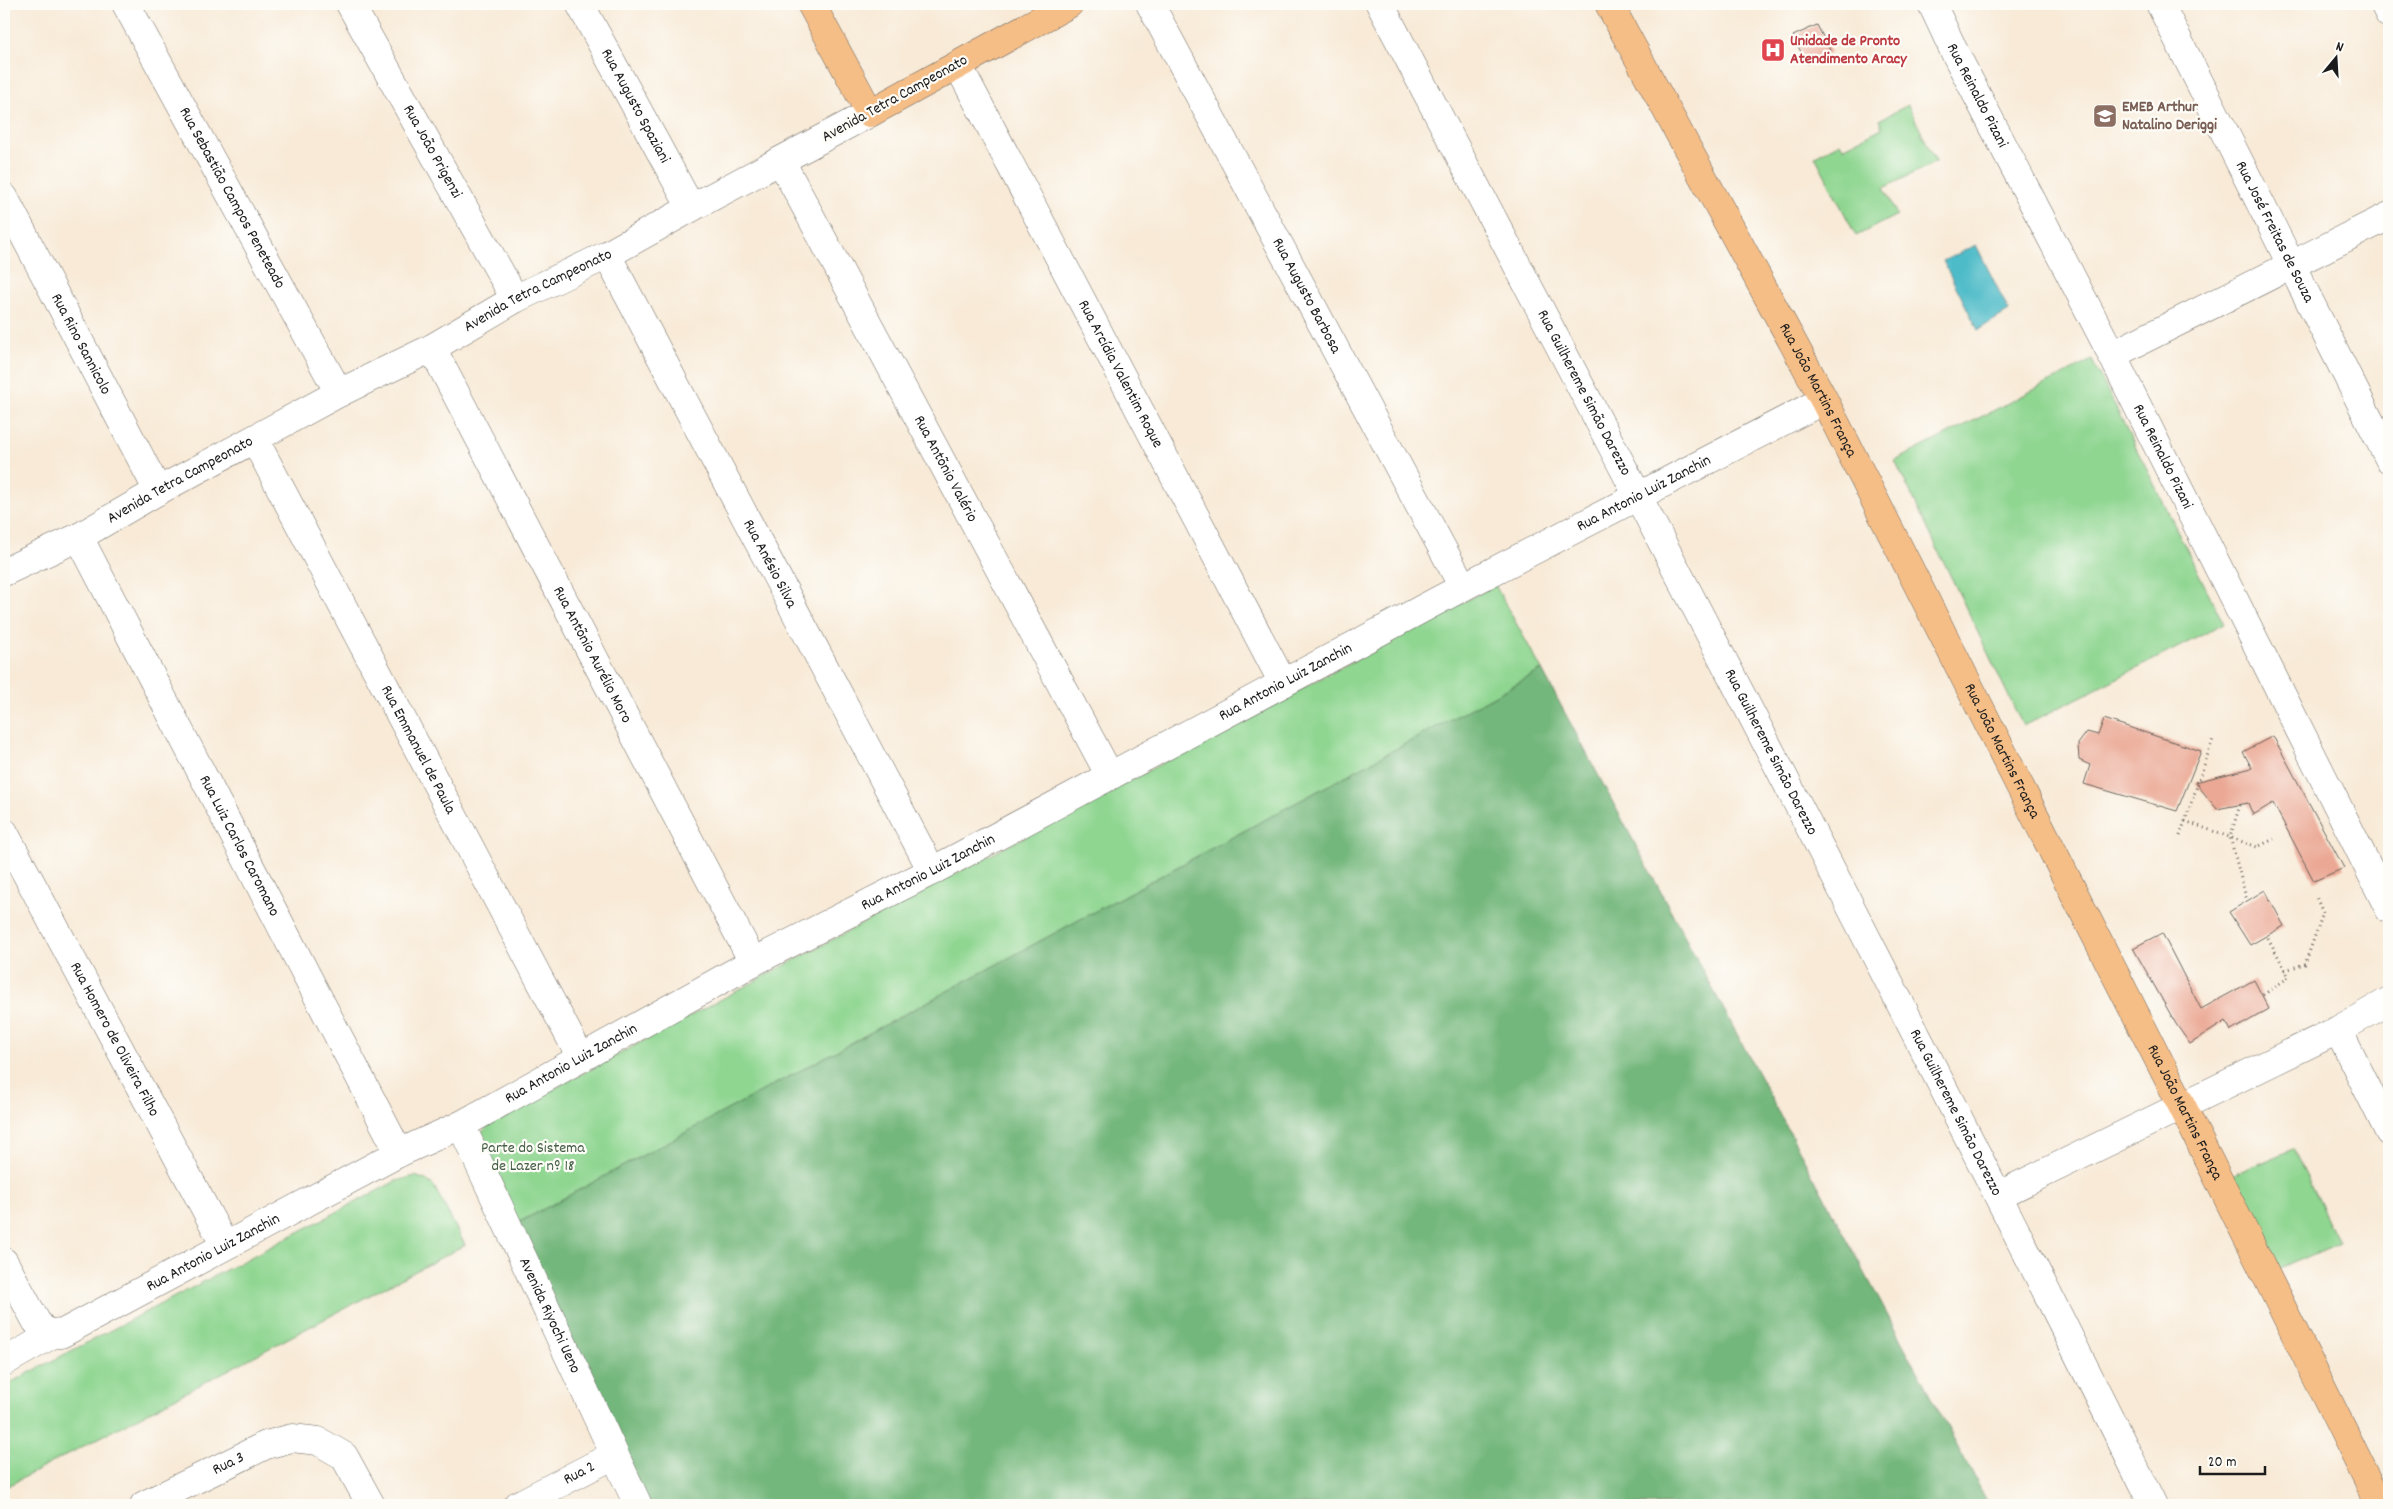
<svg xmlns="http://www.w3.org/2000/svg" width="2393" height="1509" viewBox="0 0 2393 1509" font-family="Dekko,sans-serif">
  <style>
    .green { fill: #8fd691; stroke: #567956 }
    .forest { fill: #73b77b; stroke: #486a4c }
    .water { fill: #4ebbc8; stroke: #356c72 }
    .building { fill: #eba894 }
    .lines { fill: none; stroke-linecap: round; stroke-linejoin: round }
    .minor-casing { stroke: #69645d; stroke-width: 29 }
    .major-casing { stroke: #69645d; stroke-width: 29 }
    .path { stroke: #69645d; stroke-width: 3; stroke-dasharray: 1 4; stroke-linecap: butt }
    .minor { stroke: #fff; stroke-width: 28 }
    .major { stroke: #f6be87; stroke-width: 28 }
    .labels { text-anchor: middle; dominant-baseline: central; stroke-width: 4.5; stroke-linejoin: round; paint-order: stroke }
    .health-label { font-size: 16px; font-weight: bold; fill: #be3a42; stroke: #fdfcf7; text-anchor: start }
    .street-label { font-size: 16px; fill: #1c1c1c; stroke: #fdfcf7 }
    .education-label { font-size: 16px; font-weight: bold; fill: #785e54; stroke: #fdfcf7; text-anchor: start }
    .park-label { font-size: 16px; fill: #445d45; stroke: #fdfcf7 }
  </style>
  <rect width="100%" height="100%" fill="#fdfcf7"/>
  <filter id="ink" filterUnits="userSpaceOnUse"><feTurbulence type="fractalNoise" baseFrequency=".02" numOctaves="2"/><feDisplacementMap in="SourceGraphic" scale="10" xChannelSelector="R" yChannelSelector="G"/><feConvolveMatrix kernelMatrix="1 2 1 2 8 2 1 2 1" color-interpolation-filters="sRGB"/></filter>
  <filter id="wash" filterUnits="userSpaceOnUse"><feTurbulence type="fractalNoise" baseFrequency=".0096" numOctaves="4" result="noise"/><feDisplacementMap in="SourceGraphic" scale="20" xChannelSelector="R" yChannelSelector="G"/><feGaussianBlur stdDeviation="1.12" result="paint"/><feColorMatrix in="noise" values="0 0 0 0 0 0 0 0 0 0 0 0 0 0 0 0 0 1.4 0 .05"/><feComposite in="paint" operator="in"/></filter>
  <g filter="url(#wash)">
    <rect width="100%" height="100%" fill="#f8ead7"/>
    <path class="green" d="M1908,105l28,57 -52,26 13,27 -41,21 -41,-80 25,-13 3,5 39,-20 -3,-8z
      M2092,360l132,264 -201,102 -128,-265z
      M1495,585l47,85 -1026,554 -43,-72 8,-19 11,-11z
      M2293,1149l46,94 -64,28 -43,-96z
      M415,1176l11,4 8,6 31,59 -461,243v-102l392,-205z"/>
    <path class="forest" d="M1542,670l445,831 -5,4h-1334l-132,-281z"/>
    <path class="water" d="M1976,245l33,66 -31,19 -35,-69z"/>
    <g id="blocks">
      <path class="building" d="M1817,25l14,27 -24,12 -14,-28z
        M2104,719l97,32 -24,60 -93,-27 6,-19 -11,-5 -1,-16 9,-12 11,3z
        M2273,736l71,132 -30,13 -41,-78 -20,12 -5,-12 -31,6 -22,-27 57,-14 -9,-16z
        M2265,890l19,36 -34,19 -21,-33z
        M2162,933l39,76 53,-29 15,29 -38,22 -5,-10 -36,23 -14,-20 -43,-76z"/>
    </g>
  </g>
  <g filter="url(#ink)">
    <use href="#blocks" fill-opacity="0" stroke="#69645d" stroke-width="1"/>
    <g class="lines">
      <defs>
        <g id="minor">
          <path id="s1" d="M126,4l213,389"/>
          <path id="s2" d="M350,4l165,295"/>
          <path id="s3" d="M580,4l111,204"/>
          <path id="s4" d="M1150,4l313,583"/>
          <path id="s5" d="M1380,4c262,498 523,997 773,1501"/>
          <path id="s6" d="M1932,4l21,45 159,306 277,554"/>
          <path id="s7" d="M2160,4l229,455"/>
          <path d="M2384,4l5,10"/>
          <path id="s8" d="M958,65l325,618"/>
          <path id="s9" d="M781,161l329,615"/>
          <path id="s10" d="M4,197l154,294"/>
          <path id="s11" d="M607,255l325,616"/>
          <path id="s12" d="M432,348l321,614"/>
          <path d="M2112,355l277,-139"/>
          <path id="s13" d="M255,440l326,618"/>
          <path id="s14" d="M79,537l320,616"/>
          <path id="s15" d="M4,572l75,-35 79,-46 181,-98 93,-45 83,-49 92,-44 84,-47 179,-95"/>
          <path id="s16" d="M4,832l221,414"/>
          <path d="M2338,1030l51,102"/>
          <path id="s17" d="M461,1125l177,380"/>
          <path d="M1999,1195l339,-165 51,-29"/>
          <path id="s18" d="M4,1262l32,59 9,11 16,2 338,-181 62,-28 292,-163 179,-91 531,-284 361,-187"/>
          <path d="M4,1362l49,-28"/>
          <path id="s19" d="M144,1505l122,-60 26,-7 26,3 26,15 27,49"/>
          <path id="s20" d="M518,1505l96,-50"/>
        </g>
        <g id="major">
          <path d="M811,4l59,109 199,-109"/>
          <path id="s21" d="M1609,4l215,396 358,706 198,399"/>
        </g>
      </defs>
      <use href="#minor" class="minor-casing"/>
      <use href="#major" class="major-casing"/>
      <path class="path" d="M2240,805l-10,32 17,64
        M2185,821l72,26 17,-8
        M2180,836l33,-97
        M2285,970l20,-6 18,-51 -7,-16
        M2263,995l26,-18 -22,-41"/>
      <use href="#minor" class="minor"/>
      <use href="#major" class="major"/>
    </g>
  </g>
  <defs>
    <symbol id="hospital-square" viewBox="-11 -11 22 22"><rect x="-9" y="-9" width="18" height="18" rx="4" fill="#e0444e" stroke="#fdfcf7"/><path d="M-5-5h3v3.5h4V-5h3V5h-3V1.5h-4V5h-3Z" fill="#fff"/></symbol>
    <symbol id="school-square" viewBox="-11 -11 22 22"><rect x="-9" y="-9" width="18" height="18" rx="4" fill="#8d6e63" stroke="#fdfcf7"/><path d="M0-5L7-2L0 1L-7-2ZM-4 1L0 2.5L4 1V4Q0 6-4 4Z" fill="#fff"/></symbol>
  </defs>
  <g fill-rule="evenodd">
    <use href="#hospital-square" x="1759" y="36" width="28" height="28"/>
    <use href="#school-square" x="2091" y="102" width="28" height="28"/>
  </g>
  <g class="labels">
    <g class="health-label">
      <text x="1790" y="41">Unidade de Pronto<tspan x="1790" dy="18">Atendimento Aracy</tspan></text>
    </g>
    <g class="street-label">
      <text stroke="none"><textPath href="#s6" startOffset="102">Rua Reinaldo Pizani</textPath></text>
      <text transform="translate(895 99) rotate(-29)">Avenida Tetra Campeonato</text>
      <text stroke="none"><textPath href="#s3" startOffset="116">Rua Augusto Spaziani</textPath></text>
      <text stroke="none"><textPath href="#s2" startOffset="169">Rua João Prigenzi</textPath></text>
      <text stroke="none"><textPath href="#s1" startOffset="221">Rua Sebastião Campos Peneteado</textPath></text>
      <text stroke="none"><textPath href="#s7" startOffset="255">Rua José Freitas de Souza</textPath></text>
      <text stroke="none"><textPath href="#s15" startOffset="604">Avenida Tetra Campeonato</textPath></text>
      <text stroke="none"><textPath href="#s4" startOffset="331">Rua Augusto Barbosa</textPath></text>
      <text stroke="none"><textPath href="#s10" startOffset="166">Rua Rino Sannicolo</textPath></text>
      <text stroke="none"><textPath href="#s8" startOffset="349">Rua Arcídia Valentim Roque</textPath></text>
      <text stroke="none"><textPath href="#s21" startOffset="439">Rua João Martins França</textPath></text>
      <text stroke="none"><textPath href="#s5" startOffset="439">Rua Guilhereme Simão Darezzo</textPath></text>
      <text stroke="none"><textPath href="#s6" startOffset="508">Rua Reinaldo Pizani</textPath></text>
      <text stroke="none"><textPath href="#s9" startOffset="349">Rua Antõnio Valério</textPath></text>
      <text stroke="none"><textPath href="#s15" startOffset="199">Avenida Tetra Campeonato</textPath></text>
      <text stroke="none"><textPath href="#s18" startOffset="1890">Rua Antonio Luiz Zanchin</textPath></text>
      <text stroke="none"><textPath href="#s11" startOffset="349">Rua Anésio Silva</textPath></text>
      <text stroke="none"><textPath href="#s12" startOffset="346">Rua Antõnio Aurélio Moro</textPath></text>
      <text stroke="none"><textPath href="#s18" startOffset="1485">Rua Antonio Luiz Zanchin</textPath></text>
      <text stroke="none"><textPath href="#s13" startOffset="350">Rua Emmanuel de Paula</textPath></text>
      <text stroke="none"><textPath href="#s21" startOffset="844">Rua João Martins França</textPath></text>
      <text stroke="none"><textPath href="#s5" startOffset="844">Rua Guilhereme Simão Darezzo</textPath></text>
      <text stroke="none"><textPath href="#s14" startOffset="348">Rua Luiz Carlos Caromano</textPath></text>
      <text stroke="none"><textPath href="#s18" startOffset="1080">Rua Antonio Luiz Zanchin</textPath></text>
      <text stroke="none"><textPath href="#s16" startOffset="235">Rua Homero de Oliveira Filho</textPath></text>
      <text stroke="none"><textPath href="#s18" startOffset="675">Rua Antonio Luiz Zanchin</textPath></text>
      <text stroke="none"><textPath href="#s5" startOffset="1249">Rua Guilhereme Simão Darezzo</textPath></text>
      <text stroke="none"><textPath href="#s21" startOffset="1249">Rua João Martins França</textPath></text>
      <text stroke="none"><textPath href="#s18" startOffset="270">Rua Antonio Luiz Zanchin</textPath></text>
      <text stroke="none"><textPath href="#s17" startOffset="210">Avenida Riyochi Ueno</textPath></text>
      <text stroke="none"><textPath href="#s19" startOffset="94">Rua 3</textPath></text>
      <text stroke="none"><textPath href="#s20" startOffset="69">Rua 2</textPath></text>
    </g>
    <g class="education-label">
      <text x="2122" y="107">EMEB Arthur<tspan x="2122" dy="18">Natalino Deriggi</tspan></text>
    </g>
    <g class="park-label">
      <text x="533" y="1148">Parte do Sistema<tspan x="533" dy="18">de Lazer nº 18</tspan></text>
    </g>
  </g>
  <rect width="2393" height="1509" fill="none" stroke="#fdfcf7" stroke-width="20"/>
  <g transform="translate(2336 58) rotate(18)" stroke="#fdfcf7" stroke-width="4" paint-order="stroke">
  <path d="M0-4L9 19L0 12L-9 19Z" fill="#1c1c1c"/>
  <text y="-8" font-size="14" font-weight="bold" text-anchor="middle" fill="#1c1c1c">N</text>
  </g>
  <path d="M2200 1466v8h65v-8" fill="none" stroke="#1c1c1c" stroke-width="2.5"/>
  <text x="2208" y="1466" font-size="15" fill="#1c1c1c" stroke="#fdfcf7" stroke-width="4" paint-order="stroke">20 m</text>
</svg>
